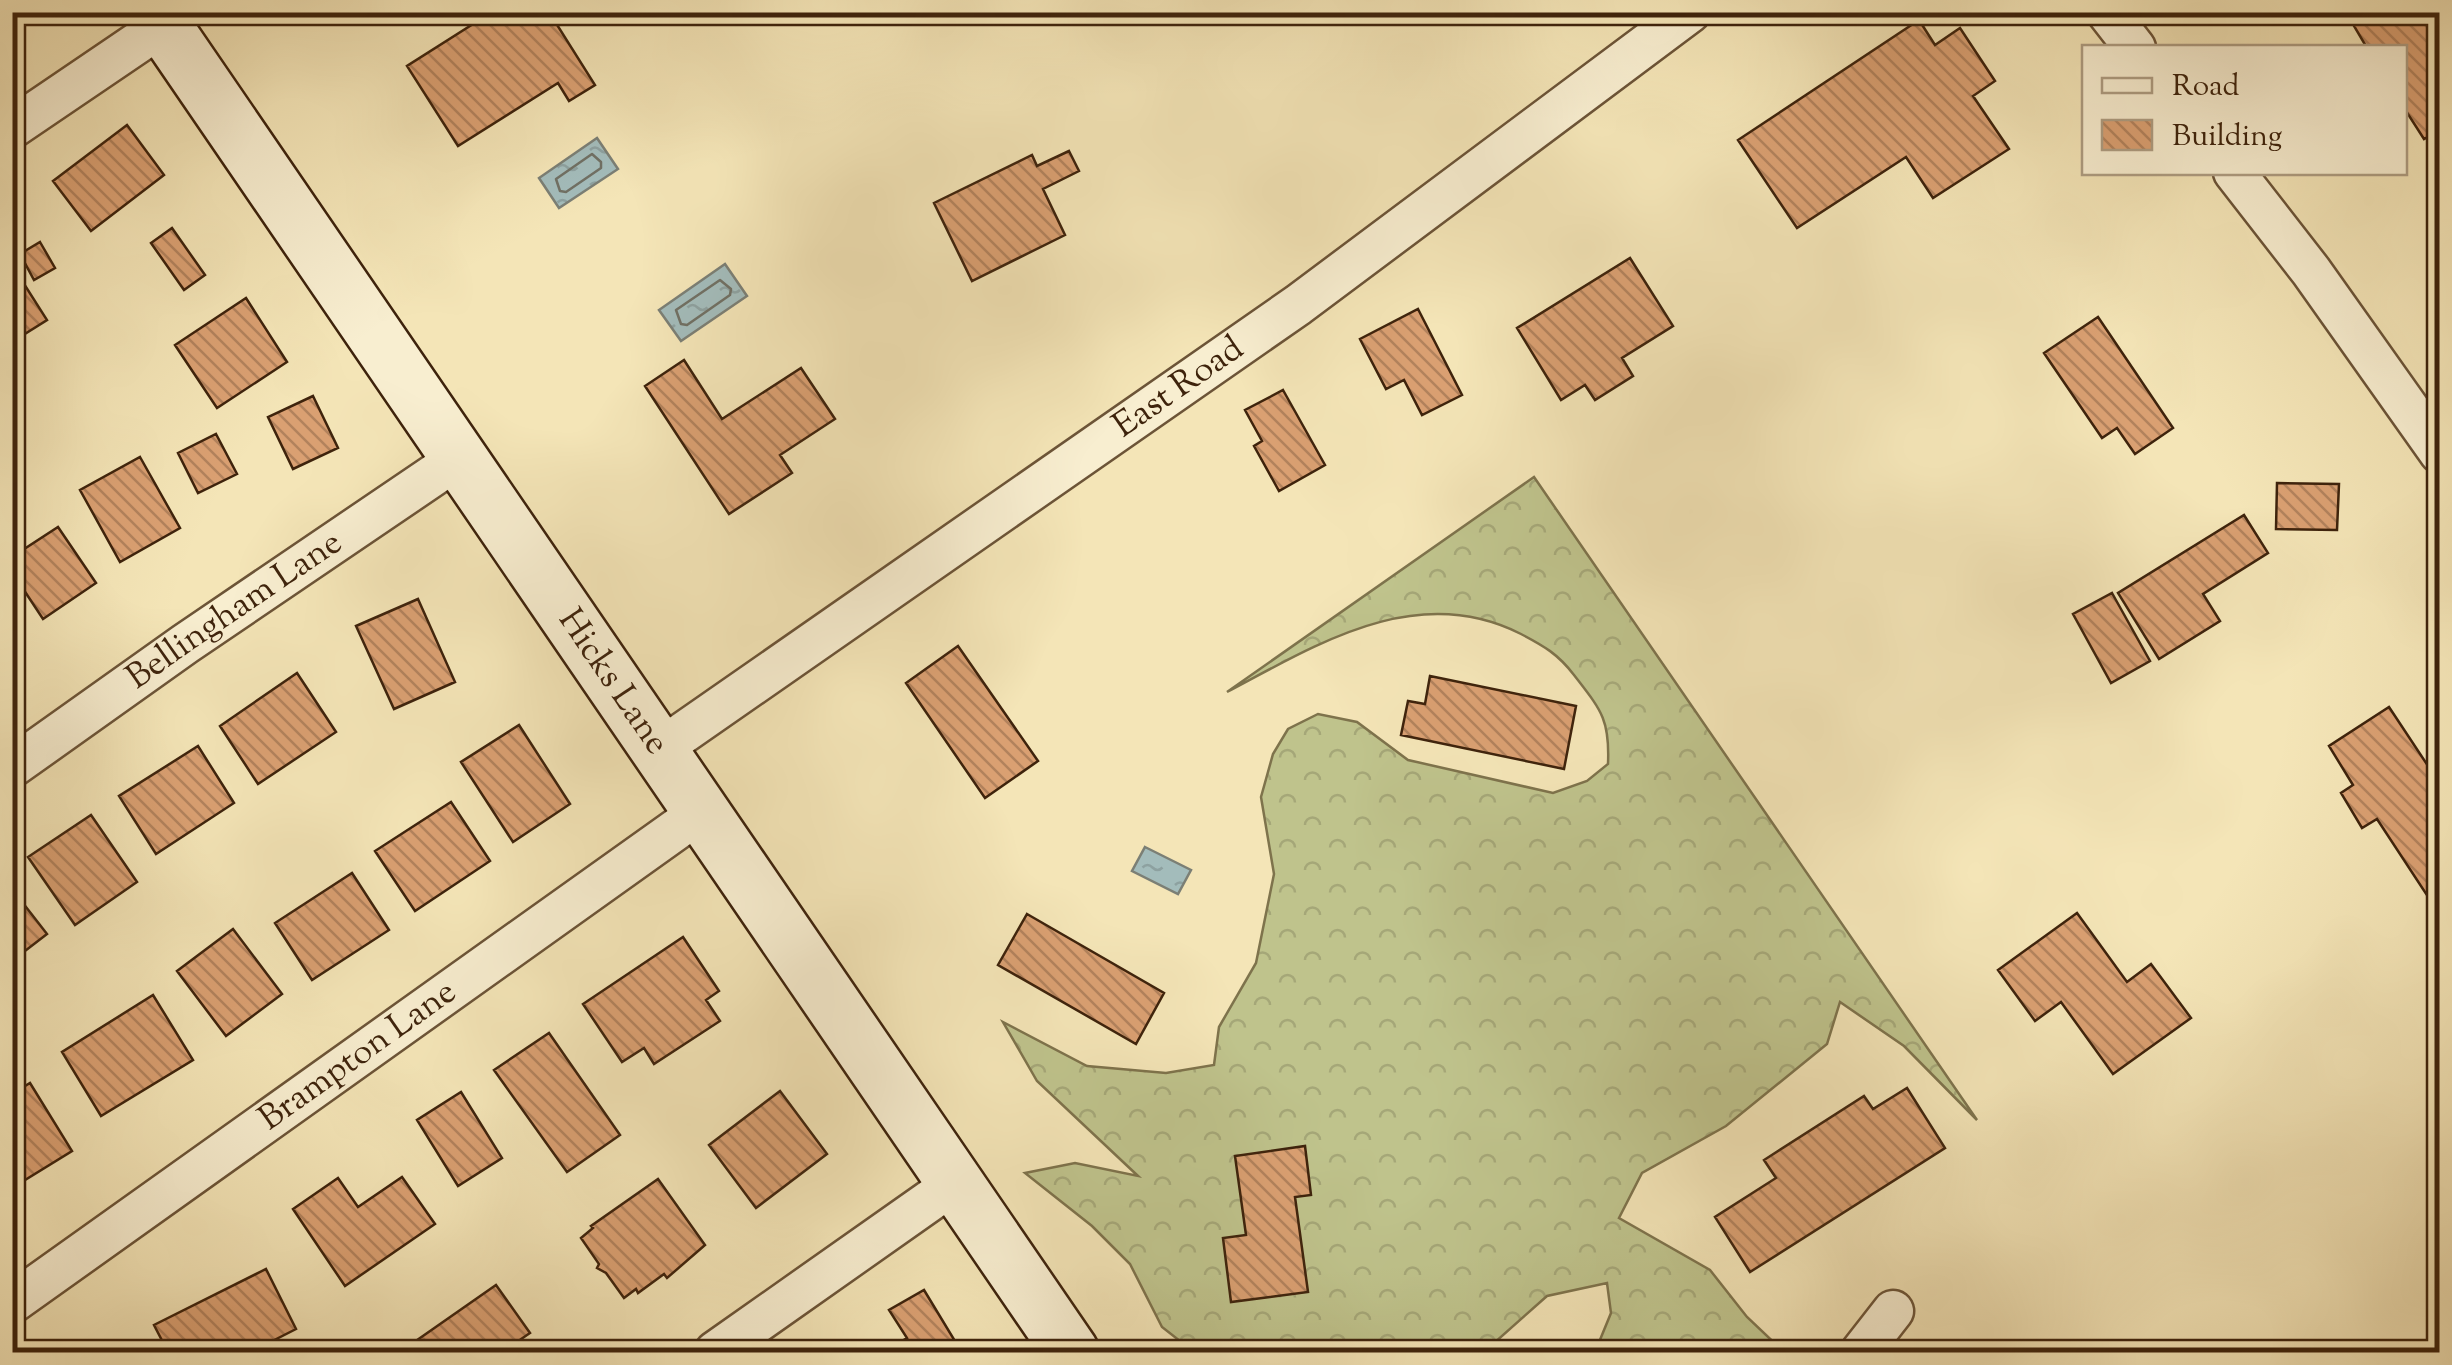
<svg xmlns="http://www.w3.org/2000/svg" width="2452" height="1365" viewBox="0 0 2452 1365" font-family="'Sorts Mill Goudy',serif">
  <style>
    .forest { fill: url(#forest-crowns); stroke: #7e734c; stroke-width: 2.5 }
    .water { fill: url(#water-ripples); stroke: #7b7f75; stroke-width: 2.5 }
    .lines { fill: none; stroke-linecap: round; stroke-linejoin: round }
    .shore { stroke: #707064; stroke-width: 2.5 }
    .building { fill: url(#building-back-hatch); stroke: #3e230c; stroke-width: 2.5 }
    .minor-casing { stroke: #6c5437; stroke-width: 45 }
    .secondary-casing { stroke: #3e230c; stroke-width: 60 }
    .minor { stroke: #f8eed0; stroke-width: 40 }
    .secondary { stroke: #f8eed0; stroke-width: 55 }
    .labels { text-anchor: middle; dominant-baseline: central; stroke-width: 8; stroke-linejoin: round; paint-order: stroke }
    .street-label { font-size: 35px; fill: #3e230c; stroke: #f8eed0 }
  </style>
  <defs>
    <pattern id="forest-crowns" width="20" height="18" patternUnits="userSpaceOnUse" patternTransform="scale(2.5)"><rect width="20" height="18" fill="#bfc38c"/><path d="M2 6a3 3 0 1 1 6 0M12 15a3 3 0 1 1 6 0" fill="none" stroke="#a5a778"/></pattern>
    <pattern id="water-ripples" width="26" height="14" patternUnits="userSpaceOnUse" patternTransform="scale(2.5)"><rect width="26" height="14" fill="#a3bcbb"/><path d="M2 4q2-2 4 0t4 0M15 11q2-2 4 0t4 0" fill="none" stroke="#8da1a0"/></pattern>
    <pattern id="building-back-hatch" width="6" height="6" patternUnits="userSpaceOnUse" patternTransform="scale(2.5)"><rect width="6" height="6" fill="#daa072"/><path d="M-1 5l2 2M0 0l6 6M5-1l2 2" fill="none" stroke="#b2825c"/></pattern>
  </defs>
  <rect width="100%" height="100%" fill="#f4e5b7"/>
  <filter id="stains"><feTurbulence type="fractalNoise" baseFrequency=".002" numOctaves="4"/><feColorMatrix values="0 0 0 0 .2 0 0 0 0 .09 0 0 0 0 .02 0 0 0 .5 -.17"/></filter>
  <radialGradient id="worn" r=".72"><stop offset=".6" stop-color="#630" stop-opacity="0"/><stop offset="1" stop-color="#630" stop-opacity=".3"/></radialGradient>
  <path class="forest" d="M1534,477l443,643 -73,-74 -64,-44 -13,42 -101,82 -84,47 -23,45 91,52 37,47 37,35h-189l16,-39 -4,-30 -60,13 -63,56h-290l-32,-25 -32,-63 -38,-38 -67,-53 50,-10 63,13 -101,-95 -34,-59 84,44 79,7 48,-8 5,-38 37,-64 18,-89 -13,-77 12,-43 15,-25 30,-15 39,8 51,38 145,33 34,-12 21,-17c2,-45 -7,-54 -34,-89 -16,-21 -30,-29 -53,-41 -104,-53 -203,10 -294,58z"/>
  <path class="water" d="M597,138l21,31 -59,39 -20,-30z
    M725,264l22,32 -66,45 -22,-31z
    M1145,847l46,23 -13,24 -46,-23z"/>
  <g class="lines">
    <path class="shore" d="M592,154l9,8v6l-35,24 -6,-1 -4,-12z
      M720,280l11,9 -1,6 -43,30 -6,-1 -5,-14z"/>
  </g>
  <path class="building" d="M492,12h57l46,73 -26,16 -11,-18 -100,63 -51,-80z
    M2375,12h65v118l-16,9 -20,-31v-60h-37l-13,-22z
    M1919,20l16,25 25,-17 35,53 -22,15 36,53 -76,49 -27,-41 -109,71 -59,-88z
    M127,125l37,50 -73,56 -38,-50z
    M1069,151l10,20 -36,18 22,46 -93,46 -38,-78 98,-48 5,11z
    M172,228l33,47 -21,15 -33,-47z
    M40,242l15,26 -21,12 -14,-26z
    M1630,258l43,68 -51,32 11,18 -38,24 -10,-15 -24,15 -44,-72z
    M12,265l35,55 -35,22z
    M246,298l41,64 -70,46 -42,-63z
    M1418,309l44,86 -40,20 -18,-35 -18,9 -26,-50z
    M2098,317l75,111 -38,26 -18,-26 -15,10 -58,-85z
    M684,360l38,59 79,-51 34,51 -55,36 12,18 -63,41 -84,-128z
    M1283,390l42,75 -46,26 -25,-45 8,-5 -17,-31z
    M313,396l25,52 -45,21 -25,-52z
    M216,434l21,40 -39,19 -20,-40z
    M140,457l40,71 -60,34 -40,-72z
    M2277,483l62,1 -2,46 -61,-1z
    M2244,515l24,38 -65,41 17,27 -61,38 -41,-66z
    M58,527l38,56 -53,36 -31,-47v-15z
    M2112,593l38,68 -39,22 -38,-69z
    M418,599l37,83 -61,27 -38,-83z
    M958,646l80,115 -53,37 -79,-115z
    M297,673l39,59 -78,52 -38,-58z
    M1430,676l146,30 -12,63 -163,-34 7,-34 17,3z
    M2389,707l51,77 -2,128 -61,-93 -15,9 -21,-35 12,-8 -24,-39z
    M519,725l51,79 -57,38 -52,-80z
    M198,746l36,57 -78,51 -37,-58z
    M451,802l39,59 -75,50 -40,-60z
    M91,815l46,67 -62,43 -47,-68z
    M352,873l37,57 -77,50 -37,-57z
    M12,889l35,45 -35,27z
    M2077,913l50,69 24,-18 40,54 -78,56 -52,-72 -26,19 -37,-51z
    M1027,914l137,79 -28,51 -138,-79z
    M233,929l49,65 -56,42 -49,-65z
    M683,937l36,54 -13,9 14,21 -66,43 -10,-16 -22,14 -39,-58z
    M153,995l40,65 -92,56 -39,-64z
    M549,1033l71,102 -53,37 -73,-102z
    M30,1083l42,68 -60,37v-94z
    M1907,1088l38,60 -195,124 -35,-55 61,-39 -12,-18 100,-64 9,13z
    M780,1091l47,63 -71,54 -47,-63z
    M461,1092l41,66 -44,28 -41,-66z
    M1305,1146l6,49 -16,2 13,95 -77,10 -8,-64 23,-3 -11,-79z
    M402,1177l33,47 -90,62 -52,-77 45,-31 20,29z
    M658,1179l47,66 -38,33 -3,-4 -26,19 -2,-4 -12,9 -18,-25 -9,-5 2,-4 -18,-26 12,-10 -2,-2z
    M266,1269l30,60 -45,23h-83l-14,-27z
    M496,1285l34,48 -28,19h-102z
    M924,1290l37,61 -78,1 24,-14 -18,-28z"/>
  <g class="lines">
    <defs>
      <g id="minor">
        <path d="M2107,12l28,36"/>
        <path d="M12,128l171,-116"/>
        <path d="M2234,172l77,99 129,182"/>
        <path id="s1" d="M660,749l638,-444 392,-293"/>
        <path id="s2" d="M12,767l173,-123 274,-186"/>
        <path id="s3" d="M12,1303l690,-492"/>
        <path d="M715,1352l240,-169"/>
        <path d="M1861,1352l32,-41"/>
      </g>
      <g id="secondary">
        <path id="s4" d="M154,12l917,1340"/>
      </g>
    </defs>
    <use href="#minor" class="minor-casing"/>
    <use href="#secondary" class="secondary-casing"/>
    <use href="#minor" class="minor"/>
    <use href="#secondary" class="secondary"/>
  </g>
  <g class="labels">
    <g class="street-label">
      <text stroke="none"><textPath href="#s1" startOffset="632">East Road</textPath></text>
      <text stroke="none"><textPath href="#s2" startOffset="272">Bellingham Lane</textPath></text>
      <text stroke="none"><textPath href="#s4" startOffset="812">Hicks Lane</textPath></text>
      <text stroke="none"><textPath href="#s3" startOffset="425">Brampton Lane</textPath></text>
    </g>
  </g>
  <rect width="2452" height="1365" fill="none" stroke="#f4e5b7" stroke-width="50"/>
  <rect x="15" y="15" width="2422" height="1335" fill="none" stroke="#3e230c" stroke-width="5"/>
  <rect x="25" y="25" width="2402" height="1315" fill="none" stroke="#3e230c" stroke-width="2.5"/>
  <rect x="2082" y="45" width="325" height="130" fill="#f8eed0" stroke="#ae9d82" stroke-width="2.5"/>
  <rect x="2102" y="78" width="50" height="15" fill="#f8eed0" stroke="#ae9d82" stroke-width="2.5"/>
  <text x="2172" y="95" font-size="30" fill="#3e230c">Road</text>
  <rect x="2102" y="120" width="50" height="30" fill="url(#building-back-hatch)" stroke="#ae9d82" stroke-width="2.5"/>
  <text x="2172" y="145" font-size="30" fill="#3e230c">Building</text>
  <rect width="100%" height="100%" filter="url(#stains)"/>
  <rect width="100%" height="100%" fill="url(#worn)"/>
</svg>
